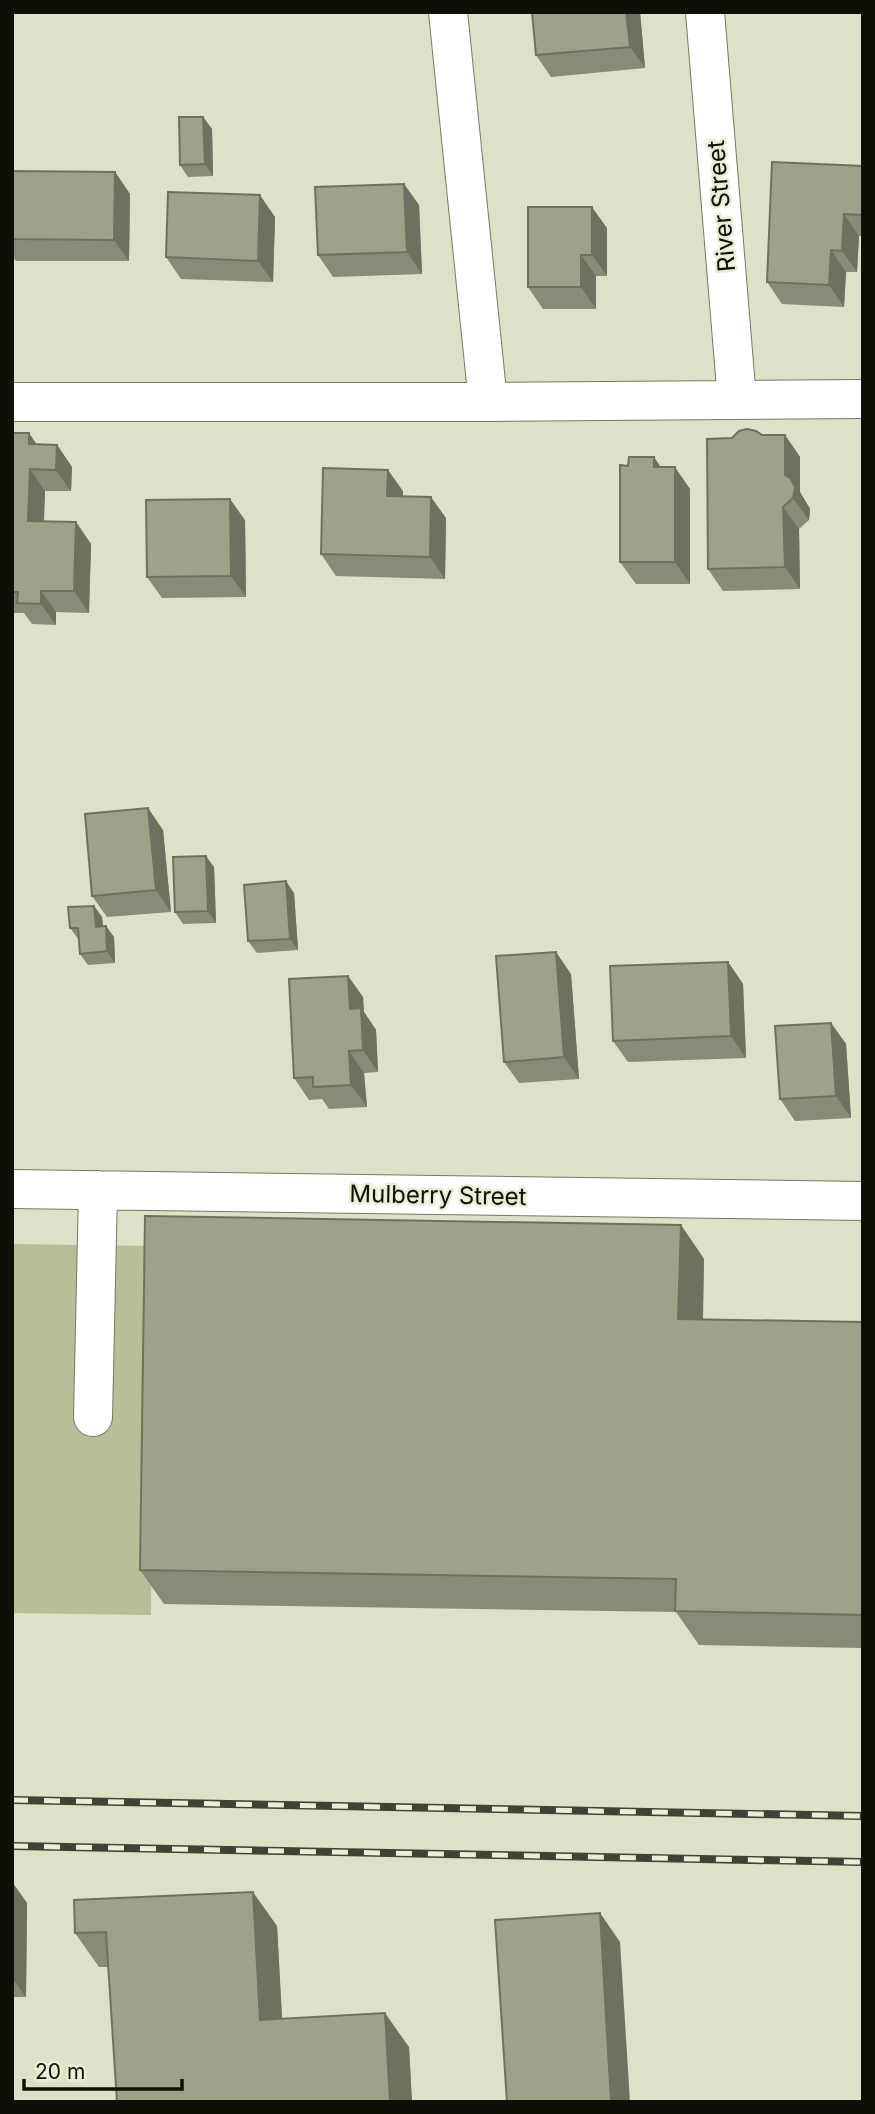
<svg xmlns="http://www.w3.org/2000/svg" width="875" height="2114" viewBox="0 0 875 2114" font-family="Inter,sans-serif">
  <style>
    .green { fill: #b8be98 }
    .lines { fill: none; stroke-linecap: round; stroke-linejoin: round }
    .minor-casing { stroke: #767a62; stroke-width: 40 }
    .minor { stroke: #fff; stroke-width: 38 }
    .rail-casing { stroke: #404235; stroke-width: 8 }
    .rail { stroke: #eaeed4; stroke-width: 5; stroke-dasharray: 16; stroke-linecap: butt }
    .wall { fill: #888b76 }
    .shaded-wall { fill: #6f7160 }
    .building { fill: #9ea289; stroke: #6f7160; stroke-width: 2 }
    .labels { text-anchor: middle; dominant-baseline: central; stroke-width: 5; stroke-linejoin: round; paint-order: stroke }
    .street-label { font-size: 24px; fill: #0e0f06; stroke: #eaeed4 }
  </style>
  <rect width="100%" height="100%" fill="#dde1c7"/>
  <path class="green" d="M12,1244l142,2 -3,369 -139,-2z"/>
  <g class="lines">
    <defs>
      <path id="minor" d="M448,12l40,390
        M705,12l32,388
        M12,402h476l375,-3
        M12,1189l851,12
        M93,1417l5,-227"/>
    </defs>
    <use href="#minor" class="minor-casing"/>
    <use href="#minor" class="minor"/>
    <defs>
      <path id="rail" d="M12,1800l851,16
        M12,1846l851,16"/>
    </defs>
    <use href="#rail" class="rail-casing"/>
    <use href="#rail" class="rail"/>
  </g>
  <path class="wall" d="M532,12h108l5,56 -94,9 -15,-22z
    M203,117l9,12 1,47 -25,1 -8,-12z
    M863,166v70h-4l-2,36h-11l-2,35 -62,-3 -15,-22z
    M12,171l103,1 15,22 -1,67h-113l-4,-5z
    M404,184l15,21 3,69 -89,3 -15,-22z
    M275,217l-2,65 -92,-3 -15,-22z
    M607,228v48h-11v33h-53l-15,-22z
    M12,433l25,11 20,1 15,22 -1,24h-26l-1,30 32,1 15,22 -2,69 -33,-1v13l-24,-1 -8,-11h-12z
    M762,435h23l15,22v35l10,17 -1,11 -10,9 1,60 -77,2 -15,-22 24,-131z
    M661,467l29,22v95h-54l-16,-22z
    M403,491v5l43,22 -1,61 -109,-3 -15,-22z
    M245,520l1,77 -84,1 -15,-21z
    M163,830l8,82 -64,5 -15,-21z
    M214,867l2,56 -33,1 -8,-12z
    M294,893l4,57 -41,3 -9,-12z
    M94,906l8,11 1,9 11,11 1,26 -27,2 -8,-11 -1,-14 -9,-12z
    M728,962l15,22 3,74 -118,4 -15,-21z
    M571,974l8,105 -60,4 -15,-21z
    M348,976l15,21 1,15 12,18 2,42 -14,1 3,34 -38,2 -7,-10 -13,1 -15,-22z
    M831,1023l15,21 5,74 -56,3 -15,-22z
    M681,1225l23,34 -1,61 160,2v326l-164,-3 -23,-33 -512,-8 -24,-34z
    M12,1882l15,21 -1,94h-14z
    M277,1926l5,93 127,28 3,55 -304,-135h-9l-24,-34z"/>
  <path class="shaded-wall" d="M626,12h14l5,56 -15,-21z
    M203,117l9,12 1,47 -8,-12z
    M115,172l15,22 -1,67 -15,-21z
    M404,184l15,21 3,69 -15,-22z
    M260,195l15,22 -2,65 -15,-21z
    M592,207l15,21v48l-15,-21z
    M844,214l15,22 -2,36 -15,-21z
    M831,250l15,22 -2,35 -15,-22z
    M581,255l15,21v33l-15,-22z
    M29,433l15,22 -15,-11z
    M785,435l15,22v35l10,17 -1,11 -16,-22 -8,-23z
    M57,445l15,22 -1,24 -15,-21z
    M654,457l15,22 -15,-12z
    M675,467l15,22v95l-15,-22z
    M30,469l15,22 -2,51 -15,-21z
    M388,470l15,21 -1,26 -15,-21z
    M431,497l15,21 -1,61 -15,-22z
    M230,499l15,21 1,77 -15,-21z
    M783,507l16,22 1,60 -15,-22z
    M76,522l15,22 -2,69 -15,-22z
    M41,591l15,21v13l-15,-21z
    M148,808l15,22 8,82 -15,-22z
    M206,856l8,11 2,56 -8,-12z
    M286,881l8,12 4,57 -8,-11z
    M94,906l8,11 2,21 -8,-11z
    M106,926l8,11 1,26 -8,-12z
    M556,952l15,22 8,105 -15,-22z
    M728,962l15,22 3,74 -15,-22z
    M348,976l15,21 1,15 12,18 2,42 -15,-22 -13,-41z
    M831,1023l15,21 5,74 -15,-22z
    M349,1051l15,22 3,34 -16,-22z
    M681,1225l23,34 -2,94 -24,-34z
    M12,1882l15,21 -1,94 -14,-19z
    M253,1892l24,34 7,128 -24,-34z
    M600,1913l20,29 10,160h-19z
    M385,2013l24,34 3,55h-22z"/>
  <path class="building" d="M532,12h94l4,35 -94,8z
    M179,117h24l2,47 -25,1z
    M772,162l91,4v49l-19,-1 -2,37 -11,-1 -2,35 -62,-3z
    M12,171l103,1 -1,68 -102,-1z
    M404,184l3,68 -89,3 -3,-68z
    M168,192l92,3 -2,66 -92,-4z
    M528,207h64v48h-11v32h-53z
    M747,429l9,2 6,4h23v40l6,4 4,8 -2,11 -10,9 2,60 -77,2 -1,-130 25,-1 7,-7z
    M12,433h17v11l28,1 -1,25 -26,-1 -2,52 48,1 -2,69h-33v13l-24,-1 1,-11h-6z
    M629,457h25v10h21v95h-55v-97l8,1z
    M323,468l65,2 -1,26 44,1 -1,60 -109,-3z
    M230,499l1,77 -84,1 -1,-77z
    M148,808l8,82 -64,6 -7,-82z
    M206,856l2,55 -33,1 -2,-55z
    M286,881l4,58 -42,2 -4,-56z
    M94,906l2,21 10,-1 1,25 -27,3 -2,-26h-8l-2,-21z
    M556,952l8,105 -60,5 -8,-106z
    M728,962l3,74 -118,5 -3,-75z
    M348,976l2,33 11,-1 2,42 -14,1 2,34 -38,2v-10l-19,1 -5,-99z
    M831,1023l5,73 -56,3 -5,-73z
    M145,1216l536,9 -3,94 185,3v293l-188,-4 1,-32 -536,-9z
    M253,1892l7,128 125,-7 5,89h-273l-11,-170 -31,1 -1,-33z
    M600,1913l11,189h-104l-12,-182z"/>
  <g class="labels">
    <g class="street-label">
      <text transform="translate(721 206) rotate(-95)">River Street</text>
      <text transform="translate(438 1195) rotate(1)">Mulberry Street</text>
    </g>
  </g>
  <rect width="875" height="2114" fill="none" stroke="#0e0f06" stroke-width="28"/>
  <path d="M24 2079v10h158v-10" fill="none" stroke="#0e0f06" stroke-width="3.5"/>
  <text x="35" y="2079" font-size="21" fill="#0e0f06" stroke="#eaeed4" stroke-width="5" paint-order="stroke">20 m</text>
</svg>
